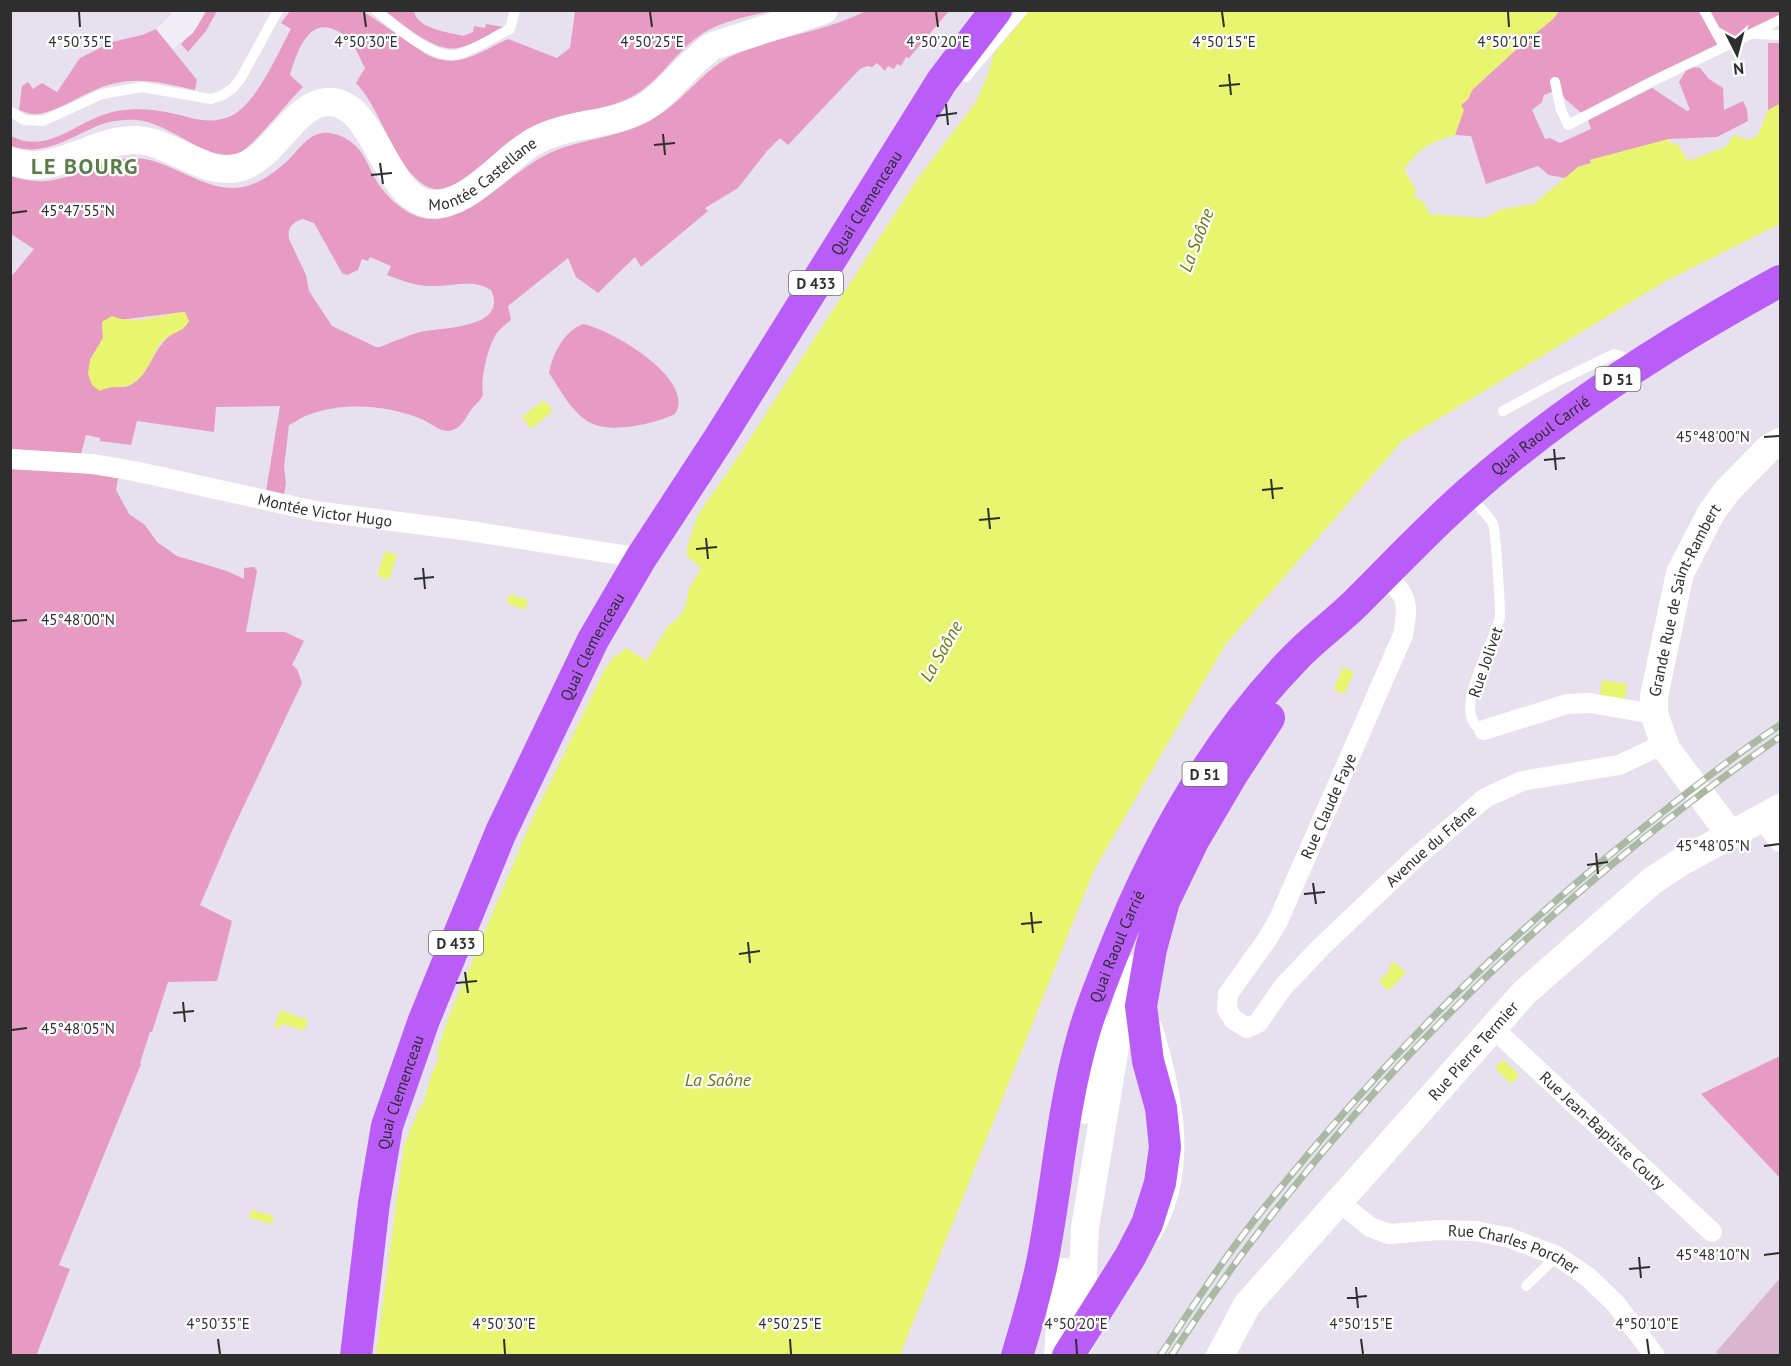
<svg xmlns="http://www.w3.org/2000/svg" width="1791" height="1366" viewBox="0 0 1791 1366" font-family="'PT Sans',sans-serif">
  <style>
    .green { fill: #e89bc2; fill-rule: evenodd }
    .cemetery { fill: #dab6ce }
    .plaza { fill: #f2eef7 }
    .water { fill: #e8f56f }
    .lines { fill: none; stroke-linecap: round; stroke-linejoin: round }
    .lane { stroke: #fff; stroke-width: 10 }
    .street { stroke: #fff; stroke-width: 20 }
    .secondary { stroke: #fff; stroke-width: 28 }
    .primary { stroke: #ba5df8; stroke-width: 32 }
    .rail-casing { stroke: #a9b9a2; stroke-width: 7 }
    .rail { stroke: #fff; stroke-width: 4.5; stroke-dasharray: 14; stroke-linecap: butt }
    .ticks { fill: none; stroke: #2e2e2e; stroke-width: 2 }
    .labels { text-anchor: middle; dominant-baseline: central; stroke-width: 4.5; stroke-linejoin: round; paint-order: stroke }
    .shield { fill: #fff; stroke: #6d6d6d; stroke-width: 1.5 }
    .shield-label { font-size: 15px; font-weight: bold; fill: #2e2e2e }
    .street-label { font-size: 16px; fill: #2e2e2e; stroke: #fff }
    .water-label { font-size: 18px; font-style: italic; fill: #677b0a; stroke: #fff }
    .district-label { font-size: 22px; font-weight: bold; letter-spacing: 1.5px; fill: #5a7c48; stroke: #fff }
    .ticks-label { font-size: 15px; text-anchor: middle; fill: #2e2e2e; stroke: #fff; stroke-width: 4.5; stroke-linejoin: round; paint-order: stroke }
  </style>
  <rect width="100%" height="100%" fill="#e6e0ef"/>
  <path class="green" d="M206,11h11l-11,20 -18,21 -7,-8 16,-17z
    M290,11h73l63,43c31,17 53,-2 82,-15l49,19 13,-10 5,-37h196c-26,6 -55,11 -76,28 -22,17 -36,42 -60,56 -20,12 -44,14 -66,19 -20,5 -41,14 -58,26 -20,14 -57,59 -83,47 -32,-15 -46,-77 -72,-104l9,-15c-5,-9 -9,-21 -17,-29 -4,-5 -9,-8 -15,-10 -27,-10 -37,27 -43,46l13,12c-15,14 -48,58 -64,66 -27,13 -70,-31 -102,-33 -13,-1 -28,1 -40,6 -30,13 -54,31 -86,20v-10c39,20 67,-18 106,-25 17,-3 37,-2 54,2 23,5 39,13 62,2 25,-14 44,-61 58,-86l-10,-6z
    M385,11h29c3,18 34,21 49,25l10,-4 1,-6 11,2 1,-4 18,3c-14,7 -31,18 -46,21 -23,5 -55,-24 -73,-37z
    M866,11h83l-40,47 -3,-1 -5,9 -4,-2 -3,5 -6,-3 -3,5 -8,-8 -5,4 -5,-1 -7,3 -72,76 -8,-7 -13,13 -29,37 -33,20 3,3 -67,56 -6,-10 -37,36 -22,-16 -8,-19 -60,48 3,14c-6,5 -14,11 -17,18 -7,13 -14,43 -11,57 -3,7 -8,9 -12,15 -6,8 -9,19 -22,21 -9,1 -21,-10 -30,-13 -31,-12 -72,-16 -105,-5 -9,2 -17,8 -25,12l-5,42 2,16 -2,12 -18,-4 14,-85 -64,1 -2,25 -77,-11 -6,24 -31,-4v-3l-14,-3 -5,19 -70,-5v-172l23,-28 -23,-15v-58c54,18 73,-17 123,-18 38,0 73,39 113,28 13,-3 28,-14 38,-23 12,-10 20,-27 37,-30 6,-1 13,1 19,3 27,13 25,32 41,53 12,15 29,29 49,30 35,3 80,-46 113,-63 34,-18 74,-17 107,-36 32,-17 52,-52 85,-66 42,-18 89,-22 130,-43zM303,219l11,4 28,50 5,2 11,-5 4,-11 6,2 2,-4 21,9 -4,9c14,5 28,11 43,11 22,1 42,-8 61,4 18,39 -50,37 -71,42 -14,4 -27,10 -40,15h-4l-44,-21 -23,-35 -3,-16 -17,-36c-2,-12 4,-17 14,-20zM184,312l-1,17c-32,10 -28,45 -55,57 -5,2 -13,1 -19,0l-19,-26 13,-22 -1,-16z
    M1559,11h221v15l-50,18 -145,72 -20,-17 -6,-10 -15,6 -2,7 -10,8 13,29 5,-1 10,5 31,-14 -3,-9 64,-32 35,23 3,-1 -11,-28 9,-15 12,1 9,11 14,9 1,22 19,-9 4,8 1,12 -31,16 -48,2 -79,21 1,3 -13,4 -13,11 -16,-3 -11,-9 -52,18 -15,-48 -16,-1 8,-25 -2,-5 7,-6 4,-9 50,-46 31,-25z
    M156,29l41,51 -2,10c-27,-6 -52,-13 -79,-7 -27,5 -56,29 -79,31 -6,1 -12,-2 -18,-4l3,-24 6,-4 5,7 9,-6 15,9 23,-34 32,-16 30,-7z
    M1768,43h12v61l-12,6z
    M583,324c27,5 114,55 92,90 -21,10 -67,21 -88,7 -17,-11 -27,-32 -38,-48 4,-19 14,-41 34,-49z
    M10,469l59,2 49,7 -2,12 13,24 16,11 12,17 20,14 50,15 17,8v-11l10,-1 3,4 -11,61h39l19,9 -12,24 5,4 5,14 -71,150 -31,72 32,16 -15,60 -49,1 -16,50h-2l-10,31 1,1 -82,201 11,4 -34,87 -26,-1z
    M1780,1056v122l-79,-84z"/>
  <path class="cemetery" d="M1780,1278v77h-61l-3,-3z"/>
  <path class="plaza" d="M173,11h33l-13,22 -20,16 -17,-20 13,-12z"/>
  <path class="water" d="M1030,10l529,1 -6,8 -31,25 -50,46 -4,9 -7,6 3,5 -9,25c-27,9 -34,11 -51,35l11,18v10l9,4 5,12 56,4 17,-9 32,-5 44,-37 13,-4 -1,-3 79,-21 3,6 5,-2 11,18 38,-14 8,-12 14,5 10,-5 10,-25 12,-6v120l-116,58 -262,159 -177,204 -131,225 -194,485h-524l28,-209 15,-37 4,-4 8,-30 7,-15v-11l10,-30 83,-197 72,-149 8,-13 15,-12 21,13 21,-35 10,-8 7,-10 4,-19 12,-21 -14,-12v-9l11,-32 42,-61 178,-276 58,-76 13,-30 4,-17z
    M185,312l4,9c-5,11 -17,11 -25,19 -12,12 -15,32 -29,42 -10,8 -22,2 -35,9l-8,-6 -4,-11 2,-14 13,-22 -1,-16 10,-6c22,10 50,-2 73,-4z
    M544,400l9,11 -22,18 -9,-12z
    M385,551l12,4 -8,25 -12,-4z
    M510,594l18,6 -3,10 -19,-7z
    M1343,667l11,5 -9,21h-6l-5,-5z
    M1602,680l25,4 -2,15 -25,-4z
    M1391,963h5l10,10 -18,18 -9,-10 11,-11 -1,-4z
    M280,1010l28,10 -4,11 -21,-7 -5,4 -4,-1z
    M1503,1060l16,15 -8,9 -16,-16z
    M251,1210l23,6 -2,8 -23,-6z"/>
  <g class="lines">
    <path class="lane" d="M376,10c19,15 55,49 79,45 19,-4 38,-18 55,-26l5,-19
      M1704,10l17,31 9,3
      M1756,34l24,1
      M953,73l13,4 57,-67
      M1555,82l6,28 7,15 85,-44 127,-61
      M10,111l14,9 19,1 59,-27 40,-7 69,12 12,-4 10,-7 8,-10 37,-68
      M1503,411l53,-29 58,-28 20,7
      M1469,495c7,9 19,19 24,29 3,8 7,81 7,92 -2,22 -54,102 -16,114
      M1156,1236c39,-66 22,-142 1,-211
      M1526,1286l31,-30"/>
    <g class="street">
      <path id="s1" d="M10,459l83,5 41,7 181,40 155,20 171,27"/>
      <path id="s2" d="M1384,573c24,25 25,28 19,62l-125,286 -12,20 -38,53 -1,15 6,10 14,9 11,-5 25,-36 38,-40 93,-88 71,-61 37,-17 97,-16 32,-15 12,-8"/>
      <path d="M1484,730l83,-26 23,-1 64,11"/>
      <path d="M1761,819l19,23"/>
      <path id="s3" d="M1493,1028l219,204"/>
      <path id="s4" d="M1339,1202l31,25 19,7 50,-4 37,1 34,7 47,18 31,21 28,27 39,52"/>
    </g>
    <g class="secondary">
      <path id="s5" d="M10,161c46,17 83,-23 127,-21 36,2 68,38 104,27 33,-10 53,-62 85,-65 46,-4 57,86 96,100 39,14 80,-42 111,-60 34,-20 79,-15 112,-35 26,-16 42,-44 68,-61l111,-36"/>
      <path id="s6" d="M1731,835l-64,-85 -13,-36v-18l26,-123 31,-60 16,-22 42,-43 11,-6"/>
      <path d="M1086,1110l11,-85"/>
      <path d="M1080,1344l5,-116 30,-181 20,-78"/>
      <path d="M1058,1356l6,-84"/>
      <path id="s7" d="M1220,1356l27,-51 278,-313 127,-111 27,-18 101,-55"/>
    </g>
    <g class="primary">
      <path id="s8" d="M356,1356l18,-153 13,-77 37,-106 77,-188 92,-192 48,-82 79,-121 222,-356 54,-71"/>
      <path id="s9" d="M1017,1356c9,-29 17,-58 24,-88 16,-77 20,-156 42,-232 7,-26 18,-52 28,-78 43,-109 102,-216 184,-300 19,-20 42,-36 62,-56 36,-36 71,-73 109,-107 94,-84 204,-154 314,-214"/>
      <path d="M1068,1356l62,-99 17,-33 13,-41 5,-36 -4,-39 -13,-47 -7,-55 10,-57 13,-48 29,-60 40,-68 36,-55"/>
    </g>
    <defs>
      <path id="rail" d="M1160,1356c31,-47 61,-94 96,-138 110,-139 234,-267 372,-378 49,-40 99,-80 152,-115
        M1171,1356c160,-244 370,-454 609,-619"/>
    </defs>
    <use href="#rail" class="rail-casing"/>
    <use href="#rail" class="rail"/>
  </g>
  <path class="ticks" d="M79,12l1,15M364,12l2,15M650,12l2,15M936,12l2,15M1222,12l2,15M1508,12l1,15M1229,74l2,21M1219,86l21,-2M946,104l2,21M936,116l21,-3M663,134l2,21M654,145l21,-2M380,163l3,21M371,175l21,-2M12,213l15,-2M1764,437l15,-1M1554,449l2,21M1544,460l21,-2M1271,479l2,20M1262,490l21,-2M988,508l2,21M979,520l21,-2M706,538l2,21M696,549l21,-2M423,568l2,21M414,579l20,-2M12,621l15,-1M1764,846l15,-2M1596,853l2,21M1587,865l21,-3M1313,883l3,21M1304,894l21,-2M1031,912l2,21M1021,924l21,-2M748,942l2,21M739,954l21,-3M465,972l3,21M456,983l21,-2M183,1002l2,20M173,1013l21,-2M12,1030l15,-2M1764,1255l15,-2M1639,1257l2,21M1629,1269l21,-2M1356,1287l2,21M1347,1298l20,-2M218,1339l2,15M504,1339l1,15M790,1339l1,15M1076,1339l1,15M1361,1339l2,15M1647,1339l2,15"/>
  <g class="labels">
    <g class="shield">
      <rect x="789" y="271" width="54" height="24" rx="4.5"/>
      <rect x="1595.5" y="367" width="45" height="24" rx="4.5"/>
      <rect x="1182.5" y="762" width="45" height="24" rx="4.5"/>
      <rect x="429" y="931" width="54" height="24" rx="4.5"/>
    </g>
    <g class="shield-label">
      <text x="816" y="283">D 433</text>
      <text x="1618" y="379">D 51</text>
      <text x="1205" y="774">D 51</text>
      <text x="456" y="943">D 433</text>
    </g>
    <g class="street-label">
      <text stroke="none"><textPath href="#s5" startOffset="564">Montée Castellane</textPath></text>
      <text stroke="none"><textPath href="#s8" startOffset="1276">Quai Clemenceau</textPath></text>
      <text stroke="none"><textPath href="#s9" startOffset="1096">Quai Raoul Carrié</textPath></text>
      <text stroke="none"><textPath href="#s1" startOffset="320">Montée Victor Hugo</textPath></text>
      <text stroke="none"><textPath href="#s6" startOffset="264">Grande Rue de Saint-Rambert</textPath></text>
      <text stroke="none"><textPath href="#s8" startOffset="754">Quai Clemenceau</textPath></text>
      <text transform="translate(1485 662) rotate(-71)">Rue Jolivet</text>
      <text transform="translate(1328 806) rotate(-66)">Rue Claude Faye</text>
      <text stroke="none"><textPath href="#s2" startOffset="774">Avenue du Frêne</textPath></text>
      <text stroke="none"><textPath href="#s9" startOffset="423">Quai Raoul Carrié</textPath></text>
      <text stroke="none"><textPath href="#s7" startOffset="398">Rue Pierre Termier</textPath></text>
      <text stroke="none"><textPath href="#s8" startOffset="268">Quai Clemenceau</textPath></text>
      <text stroke="none"><textPath href="#s3" startOffset="150">Rue Jean-Baptiste Couty</textPath></text>
      <text stroke="none"><textPath href="#s4" startOffset="188">Rue Charles Porcher</textPath></text>
    </g>
    <g class="water-label">
      <text transform="translate(1196 240) rotate(-69)">La Saône</text>
      <text transform="translate(941 651) rotate(-60)">La Saône</text>
      <text x="718" y="1079">La Saône</text>
    </g>
    <g class="district-label">
      <text x="85" y="166">LE BOURG</text>
    </g>
  </g>
  <g class="ticks-label">
    <text x="80" y="47">4°50'35"E</text>
    <text x="366" y="47">4°50'30"E</text>
    <text x="652" y="47">4°50'25"E</text>
    <text x="938" y="47">4°50'20"E</text>
    <text x="1224" y="47">4°50'15"E</text>
    <text x="1509" y="47">4°50'10"E</text>
    <text x="78" y="216">45°47'55"N</text>
    <text x="1713" y="442">45°48'00"N</text>
    <text x="78" y="625">45°48'00"N</text>
    <text x="1713" y="851">45°48'05"N</text>
    <text x="78" y="1034">45°48'05"N</text>
    <text x="1713" y="1260">45°48'10"N</text>
    <text x="218" y="1329">4°50'35"E</text>
    <text x="504" y="1329">4°50'30"E</text>
    <text x="790" y="1329">4°50'25"E</text>
    <text x="1076" y="1329">4°50'20"E</text>
    <text x="1361" y="1329">4°50'15"E</text>
    <text x="1647" y="1329">4°50'10"E</text>
  </g>
  <rect width="1791" height="1366" fill="none" stroke="#2e2e2e" stroke-width="24"/>
  <g transform="translate(1737 54) rotate(174)" stroke="#ffffff" stroke-width="4.5" paint-order="stroke">
  <path d="M0-4.5L10 22L0 15L-10 22Z" fill="#2e2e2e"/>
  <text y="-9" font-size="16" font-weight="bold" text-anchor="middle" fill="#2e2e2e">N</text>
  </g>
</svg>
